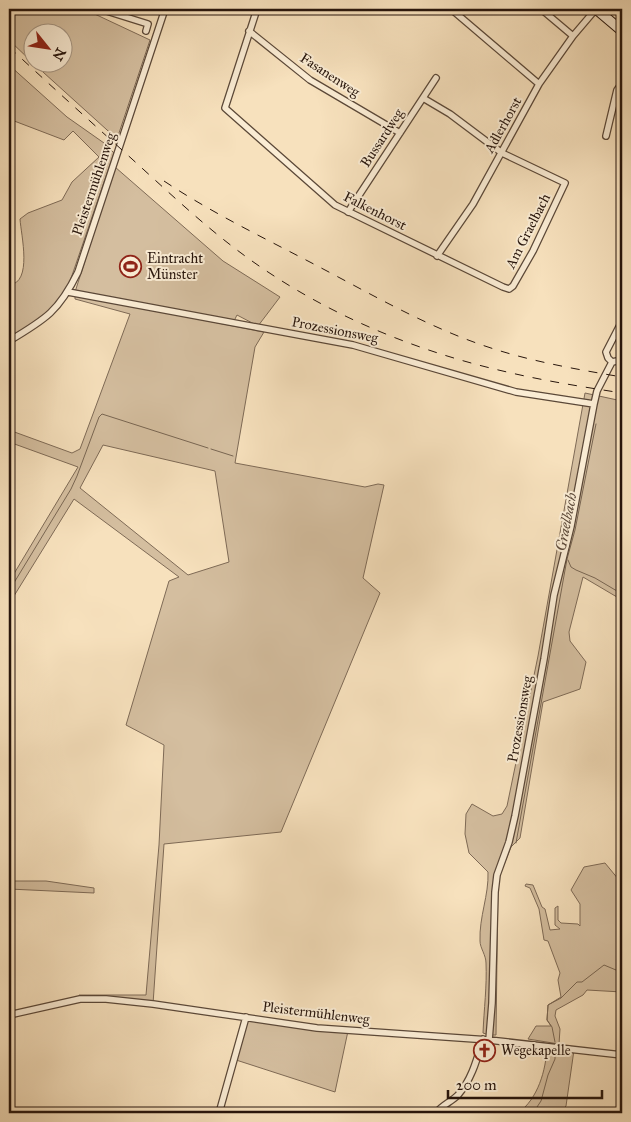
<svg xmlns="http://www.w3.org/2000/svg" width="631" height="1122" viewBox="0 0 631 1122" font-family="'IM FELL Great Primer',serif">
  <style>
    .green { fill: #d4be9f; stroke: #7e6a56; fill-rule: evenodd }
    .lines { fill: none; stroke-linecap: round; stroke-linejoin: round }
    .stream { stroke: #796652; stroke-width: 1 }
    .street-casing { stroke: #5b4838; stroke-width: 8 }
    .secondary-casing { stroke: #27150c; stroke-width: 11 }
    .street { stroke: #faecd4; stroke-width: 5.5 }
    .secondary { stroke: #faecd4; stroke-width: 9 }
    .rail { stroke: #27150c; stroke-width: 1; stroke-dasharray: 9 9; stroke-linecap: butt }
    .labels { text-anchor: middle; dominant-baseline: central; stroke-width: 4; stroke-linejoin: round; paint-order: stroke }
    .street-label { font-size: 14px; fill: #27150c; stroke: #faecd4 }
    .poi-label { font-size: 14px; fill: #27150c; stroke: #faecd4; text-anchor: start }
    .water-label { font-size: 15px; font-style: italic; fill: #5e4b3b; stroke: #faecd4 }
  </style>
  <rect width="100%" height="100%" fill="#f7e1bd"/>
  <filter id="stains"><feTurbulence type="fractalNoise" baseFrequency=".004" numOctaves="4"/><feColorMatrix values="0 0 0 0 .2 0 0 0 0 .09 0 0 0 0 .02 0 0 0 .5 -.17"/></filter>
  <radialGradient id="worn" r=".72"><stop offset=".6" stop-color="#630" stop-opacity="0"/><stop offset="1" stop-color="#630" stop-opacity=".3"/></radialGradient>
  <path class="green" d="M9,9h75l66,31 -33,99 -84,-76 29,-1v-30h-30v30l-23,-22z
    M9,65l58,52 37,26 10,10 -47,137c-18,27 -31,33 -58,47v-52c24,-2 12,-50 11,-66l8,-6 34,-13 10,-18 27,-25 -26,-26 -9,9 -55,-21z
    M115,167l108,94 57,36 -22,29 -21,-11 -3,6 -159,-29z
    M75,295l189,37 -9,15 -20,116 130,24 13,-3 6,1 -21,93 17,15 -99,239 -117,12 -11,160 -73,-5 -1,-4h67l13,-150 5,-100 -38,-20 43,-144 10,-4 -105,-78 -65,105v-22l69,-115 -69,-25v-12l63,23 8,-4 50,-135 -55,-15zM103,445l112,26 14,91 -41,13 -108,-87z
    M585,393l37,8v199l-39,-23 -14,55 1,9 16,21 -6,27 -37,13 -23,136 -9,9 -13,32 -2,156h-7l-6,-2c1,-24 4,-47 3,-70 0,-8 -6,-15 -6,-22 -1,-24 9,-46 8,-69l-19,-19 -4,-19 1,-20 6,-10 21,12 9,-2 5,-8 31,-150z
    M605,863l14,17 3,32v80l-35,-2 -4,5 -27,15 -1,6 5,13 -1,15 -31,-5 8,-13h15l-4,-6 1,-15 13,-8 -3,-17 2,-7 -12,-32 -4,-1 -5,-31 -9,-21 -5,-2 1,-2 7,1 9,22 3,2 5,21 10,-1 -5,-4v-17l3,-2v14l3,3 17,1 2,2v-22l-9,-14 13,-23z
    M9,881h37l48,7v5l-85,-4z
    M246,1017l102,14 -13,61 -102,-33z
    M547,1047l27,3 -8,56 -6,7h-42c20,-14 28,-43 29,-66z"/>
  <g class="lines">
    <path class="stream" d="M211,449l22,7
      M568,560l3,7 5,3 19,8 27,16
      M9,591l62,-102 6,-13 22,-59 3,-3 106,34
      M516,843l51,-284 8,-29 21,-106
      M555,1042l-3,-15 -5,-7 1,-15 13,-7 16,-16h5l22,-17 12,5 6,1
      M533,1113l8,-12 7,-26 7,-16v-7"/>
    <defs>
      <path id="street" d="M100,9l48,15 -2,7
        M257,9l-32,99 110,97 168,82 6,2 4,-3 20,-35 32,-68 -63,-30 -52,-39 -27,-16
        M451,9l88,75
        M541,9l32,27
        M249,31l61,49 90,53
        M606,136l11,-46 5,-7
        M348,212l88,-134
        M437,256l36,-52 66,-120 34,-48 23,-27
        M68,292l285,53 163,47 78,12
        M9,341c37,-22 50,-30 69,-69l87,-263
        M612,362l-4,-4 -2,-6 16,-31
        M612,362l5,-1 5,-4
        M9,1015l71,-16h26l47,5 164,24 172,12 133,15
        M489,1040l3,-37 3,-111 2,-17 12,-33 6,-26 29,-157 10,-64 17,-69 23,-122 3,-13 15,-29
        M219,1113l27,-96
        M436,1113c6,-8 15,-11 22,-18 14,-16 19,-36 25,-56"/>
      <path id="secondary" d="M596,9l26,22"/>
    </defs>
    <use href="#street" class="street-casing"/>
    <use href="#secondary" class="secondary-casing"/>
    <use href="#street" class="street"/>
    <use href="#secondary" class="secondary"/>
    <path class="rail" d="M9,47c41,38 82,75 123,112 44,40 86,80 136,113 72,48 155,81 239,100 38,9 77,15 115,21
      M164,181c45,30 94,54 142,79 58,30 115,64 176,85 46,16 93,24 140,32"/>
  </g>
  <defs>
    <symbol id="stadium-ring" viewBox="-11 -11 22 22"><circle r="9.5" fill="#faecd4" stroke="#8f2418" stroke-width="1.5"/><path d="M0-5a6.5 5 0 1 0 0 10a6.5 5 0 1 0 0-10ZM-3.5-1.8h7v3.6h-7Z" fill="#8f2418"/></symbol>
    <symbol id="church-ring" viewBox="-11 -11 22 22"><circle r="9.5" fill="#faecd4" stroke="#8f2418" stroke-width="1.5"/><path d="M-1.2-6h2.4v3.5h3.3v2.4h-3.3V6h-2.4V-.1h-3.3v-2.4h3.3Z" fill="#8f2418"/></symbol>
  </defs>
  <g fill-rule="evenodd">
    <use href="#stadium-ring" x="118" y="254" width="25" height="25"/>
    <use href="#church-ring" x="472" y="1038" width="25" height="25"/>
  </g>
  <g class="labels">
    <g class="street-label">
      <text transform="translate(330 75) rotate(33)">Fasanenweg</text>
      <text transform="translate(503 125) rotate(-61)">Adlerhorst</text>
      <text transform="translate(382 138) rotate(-57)">Bussardweg</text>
      <text transform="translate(94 184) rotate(-71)">Pleistermühlenweg</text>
      <text transform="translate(375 211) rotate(27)">Falkenhorst</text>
      <text transform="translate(528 231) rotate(-63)">Am Graelbach</text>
      <text transform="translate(335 330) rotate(11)">Prozessionsweg</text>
      <text transform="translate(520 719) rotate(-80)">Prozessionsweg</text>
      <text transform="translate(316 1013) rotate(7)">Pleistermühlenweg</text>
    </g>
    <g class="poi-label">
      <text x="147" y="258">Eintracht<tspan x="147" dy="16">Münster</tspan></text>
      <text x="501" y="1050">Wegekapelle</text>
    </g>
    <g class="water-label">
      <text transform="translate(566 522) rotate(-79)">Graelbach</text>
    </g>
  </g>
  <rect width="631" height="1122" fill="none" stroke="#f7e1bd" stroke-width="30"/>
  <rect x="10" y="10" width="611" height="1102" fill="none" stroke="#27150c" stroke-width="2.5"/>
  <rect x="15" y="15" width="601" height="1092" fill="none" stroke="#27150c"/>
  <g transform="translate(48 48) rotate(120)"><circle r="24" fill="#faecd4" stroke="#a69684"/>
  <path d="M0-4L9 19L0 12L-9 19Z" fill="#8f2418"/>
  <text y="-8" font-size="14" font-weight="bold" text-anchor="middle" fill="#27150c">N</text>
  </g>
  <path d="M448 1090v8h154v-8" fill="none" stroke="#27150c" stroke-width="2.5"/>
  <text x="456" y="1090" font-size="15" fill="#27150c" stroke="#faecd4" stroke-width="4" paint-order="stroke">200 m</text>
  <rect width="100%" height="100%" filter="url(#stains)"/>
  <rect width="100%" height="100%" fill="url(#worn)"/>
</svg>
